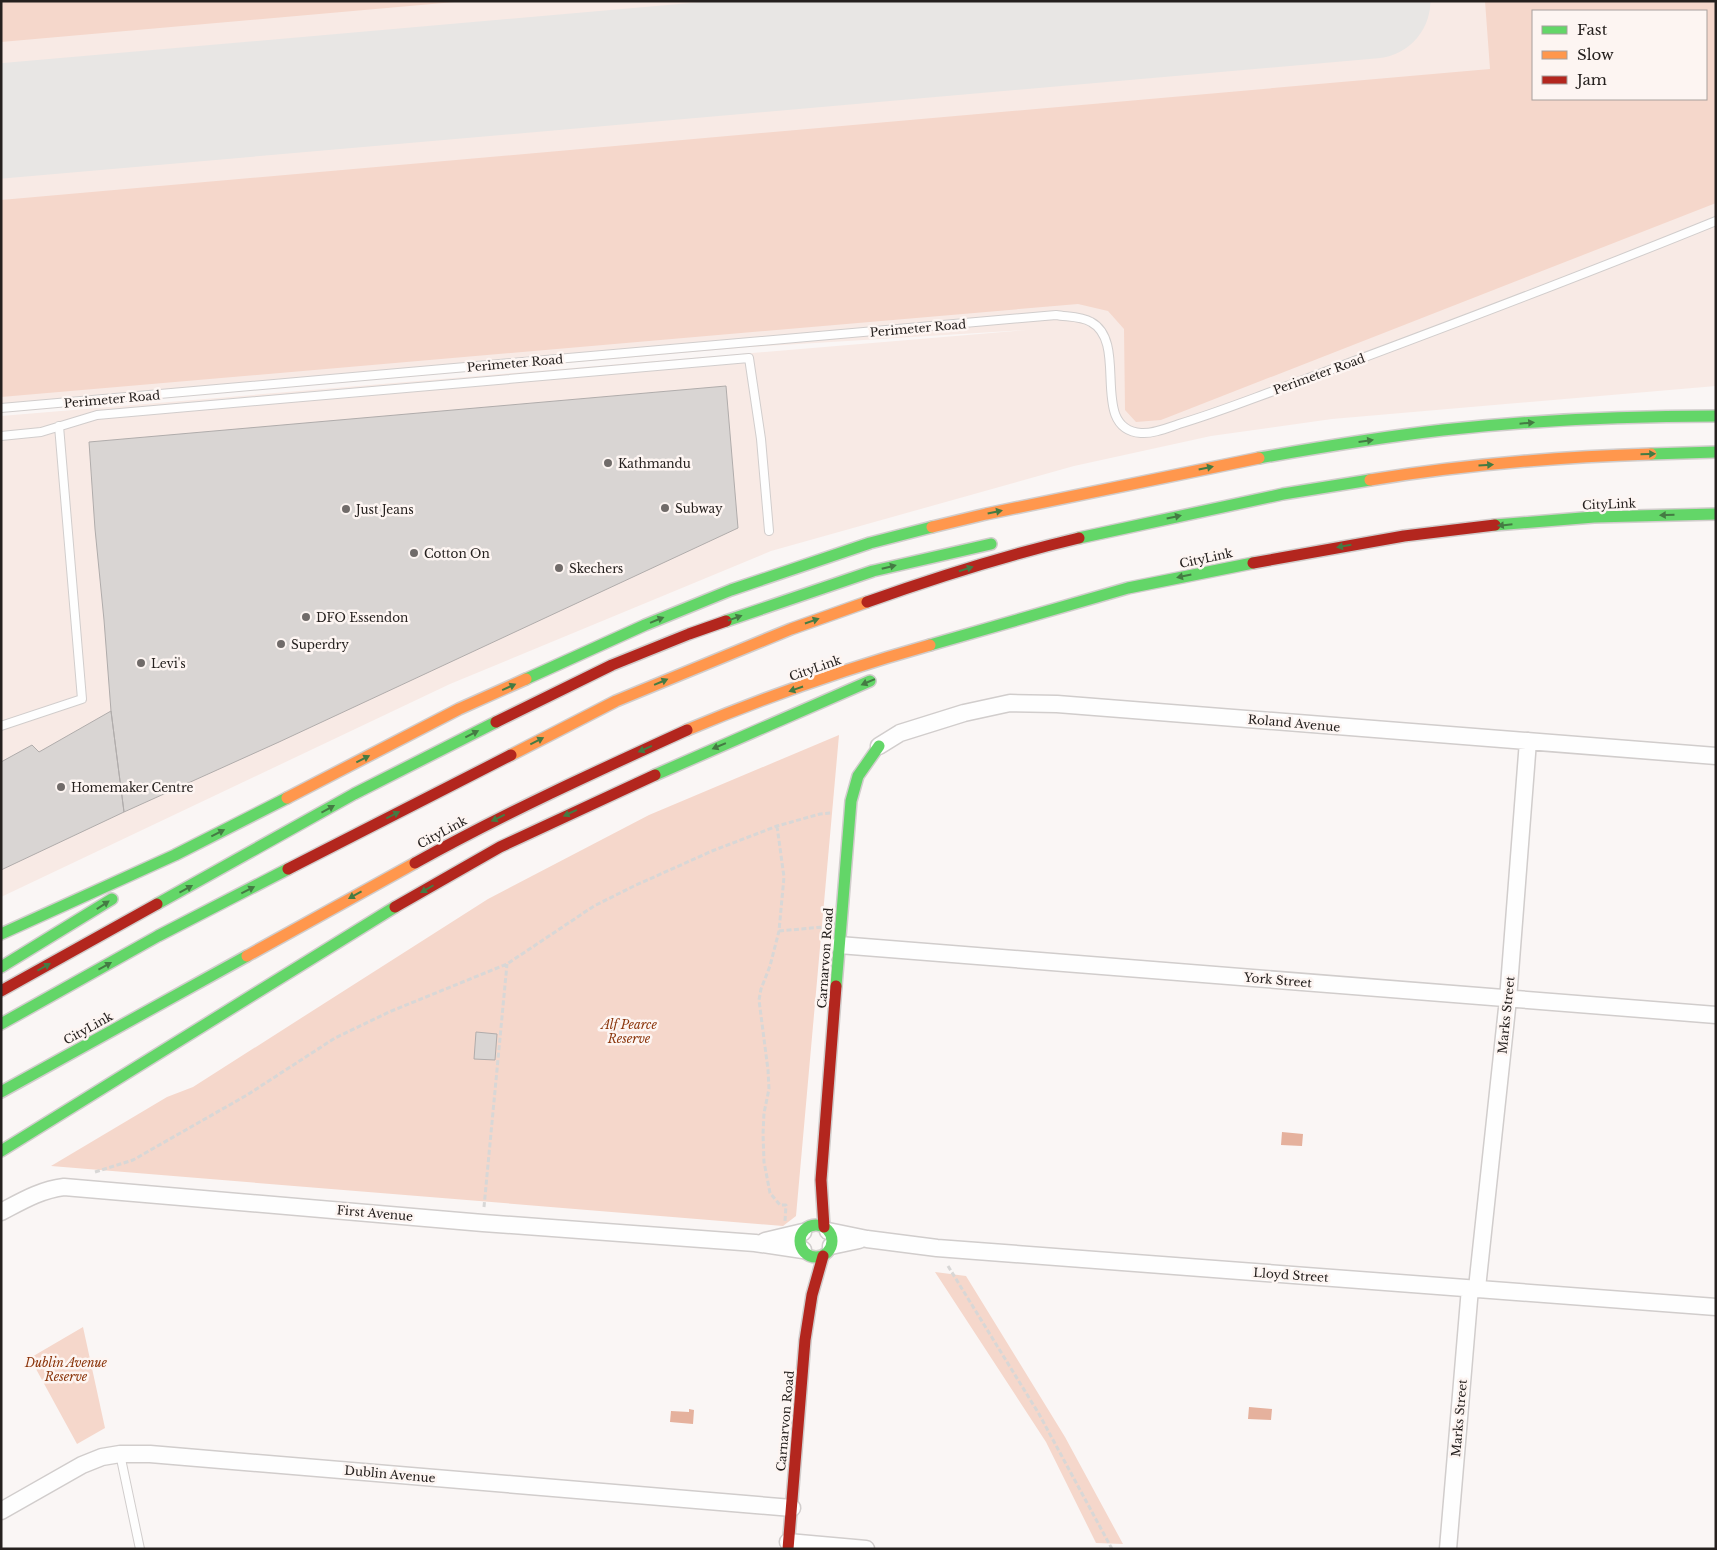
<svg xmlns="http://www.w3.org/2000/svg" width="1717" height="1550" viewBox="0 0 1717 1550" font-family="'Libre Baskerville',serif">
  <style>
    .built { fill: #f8eae5; fill-rule: evenodd }
    .green { fill: #f5d7cb; fill-rule: evenodd }
    .water { fill: #e5b19d }
    .lines { fill: none; stroke-linecap: round; stroke-linejoin: round }
    .taxiway { stroke: #e8e6e4; stroke-width: 46 }
    .runway { stroke: #e8e6e4; stroke-width: 115 }
    .building { fill: #d9d5d3; stroke: #b0acab }
    .lane-casing { stroke: #d1cdcc; stroke-width: 10 }
    .street-casing { stroke: #d1cdcc; stroke-width: 19 }
    .fast-casing { stroke: #d1cdcc; stroke-width: 14 }
    .slow-casing { stroke: #d1cdcc; stroke-width: 14 }
    .jam-casing { stroke: #d1cdcc; stroke-width: 14 }
    .path { stroke: #d8d7d6; stroke-width: 3; stroke-dasharray: 5 2.5; stroke-linecap: butt }
    .lane { stroke: #fefefe; stroke-width: 8 }
    .street { stroke: #fefefe; stroke-width: 16 }
    .fast { stroke: #63d668; stroke-width: 11 }
    .slow { stroke: #ff974d; stroke-width: 11 }
    .jam { stroke: #b3261e; stroke-width: 11 }
    .oneway { fill: #447b43 }
    .poi-dot { fill: #706b69; stroke: #fdf5f2; stroke-width: 2 }
    .labels { text-anchor: middle; dominant-baseline: central; stroke-width: 5; stroke-linejoin: round; paint-order: stroke }
    .street-label { font-size: 12px; fill: #25201e; stroke: #fdf5f2 }
    .poi-label { font-size: 12px; fill: #25201e; stroke: #fdf5f2; text-anchor: start }
    .park-label { font-size: 12px; font-style: italic; fill: #8b350b; stroke: #fdf5f2 }
  </style>
  <rect width="100%" height="100%" fill="#faf6f5"/>
  <path class="built" d="M1,1h1715v385l-384,33 -121,17 -137,30 -303,85 -321,133 -449,213v-481l1026,-86 -277,17 -749,65zM1533,11h173v88h-173z"/>
  <path class="green" d="M1,1h465l-465,41z
    M1485,1h231v202l-555,217 -25,2 -11,-12 -1,-81 -16,-18 -30,-7 -1077,93v-197l1489,-131zM1706,11v88h-173v-88z
    M839,735l-43,481 -13,10 -732,-60 116,-69 26,-10 295,-188 161,-84z
    M935,1272l31,4 99,161 58,107 -27,-1 -50,-101z
    M83,1327l22,101 -28,16 -47,-86z"/>
  <path class="water" d="M1282,1132l21,2 -1,12 -21,-1z
    M1249,1407l23,2 -1,11 -23,-1z
    M689,1409l5,1 -1,14 -23,-2 1,-11 18,1z"/>
  <g class="lines">
    <path class="taxiway" d="M1321,6l9,-5"/>
    <path class="runway" d="M1,121l1372,-120"/>
  </g>
  <path class="building" d="M726,386l12,142 -459,214 -155,70 -13,-101 -7,-91 -9,-91 -6,-87z
    M111,711l13,101 -123,58v-108l31,-17 7,7z
    M476,1032l21,2 -2,26 -21,-1z"/>
  <g class="lines">
    <defs>
      <path id="lane" d="M1,408l1055,-93c11,2 25,1 35,7 39,21 -3,107 50,111 12,1 26,-5 38,-9 34,-10 67,-23 100,-35 146,-54 292,-109 437,-168
        M1,436l40,-4 56,-17 652,-57 12,81 8,92
        M1,726l81,-27 -23,-273
        M120,1454l20,95"/>
      <path id="street" d="M879,746l21,-13 64,-20 46,-10 47,1 659,52
        M839,945l877,70
        M1,1212c21,-11 39,-22 63,-25l419,36 272,20 48,7
        M828,1231l39,8 70,9 779,59
        M765,1241l38,-9
        M831,1246l28,-6
        M1477,1288l31,-289 20,-258
        M1,1511l81,-46 20,-8 18,-3h30l642,54
        M788,1542l78,7
        M1448,1549l22,-261"/>
      <path id="fast" d="M1651,454l65,-2
        M1259,458c62,-11 123,-21 184,-28 91,-10 182,-14 273,-14
        M1495,525l99,-8 122,-3
        M1079,538l204,-44 87,-14
        M726,621l147,-50 118,-27
        M930,645l198,-57 125,-25
        M526,679l119,-54 86,-35 139,-47 62,-16
        M655,775l215,-94
        M157,904l197,-110 142,-72
        M1,934l174,-79 112,-57
        M1,967l111,-68
        M836,986l15,-185 7,-25 21,-30
        M1,1024l157,-88 130,-67
        M1,1092l246,-136
        M1,1151l394,-244
        M800 1241a16 16 0 1 1 32 0a16 16 0 1 1-32 0Z"/>
      <path id="slow" d="M1370,480c92,-15 187,-23 281,-26
        M932,527l54,-13 273,-56
        M687,730c78,-33 161,-62 243,-85
        M511,755l105,-54 175,-72 76,-27
        M287,798l172,-89 67,-30
        M247,956l168,-93"/>
      <path id="jam" d="M1253,563l151,-27 91,-11
        M867,602c70,-25 140,-47 212,-64
        M496,722l116,-57 77,-31 37,-13
        M415,863c88,-49 180,-91 272,-133
        M288,869l223,-114
        M395,907l105,-60 155,-72
        M1,991l156,-87
        M824,1227l-3,-47 15,-194
        M788,1549l17,-209 7,-45 11,-39"/>
    </defs>
    <use href="#lane" class="lane-casing"/>
    <use href="#street" class="street-casing"/>
    <use href="#fast" class="fast-casing"/>
    <use href="#slow" class="slow-casing"/>
    <use href="#jam" class="jam-casing"/>
    <path class="path" d="M777,826l7,51 -5,54 -9,35 -9,23 -2,11 9,70 1,19 -5,24 -1,21 1,28 6,31 10,12h6l-1,16
      M779,931l44,-4
      M95,1172l38,-12 114,-65 88,-57 54,-26 118,-48 87,-58 40,-20 78,-35 65,-25 43,-12 11,-1
      M484,1207l23,-243
      M948,1266l91,148 73,135"/>
    <use href="#lane" class="lane"/>
    <use href="#street" class="street"/>
    <use href="#fast" class="fast"/>
    <use href="#slow" class="slow"/>
    <use href="#jam" class="jam"/>
  </g>
  <defs><path id="oneway-solid" d="M-6-.8H1V-3.2L6.5 0L1 3.2V.8H-6Z" transform="scale(1.25)"/></defs>
  <g class="oneway">
    <use href="#oneway-solid" transform="translate(1527 423) rotate(-5)"/>
    <use href="#oneway-solid" transform="translate(1366 441) rotate(-8)"/>
    <use href="#oneway-solid" transform="translate(1648 454) rotate(-1)"/>
    <use href="#oneway-solid" transform="translate(1486 465) rotate(-4)"/>
    <use href="#oneway-solid" transform="translate(1206 468) rotate(-12)"/>
    <use href="#oneway-solid" transform="translate(995 512) rotate(-12)"/>
    <use href="#oneway-solid" transform="translate(1667 515) rotate(178)"/>
    <use href="#oneway-solid" transform="translate(1174 517) rotate(-12)"/>
    <use href="#oneway-solid" transform="translate(1505 525) rotate(174)"/>
    <use href="#oneway-solid" transform="translate(1344 546) rotate(170)"/>
    <use href="#oneway-solid" transform="translate(889 567) rotate(-14)"/>
    <use href="#oneway-solid" transform="translate(966 569) rotate(-17)"/>
    <use href="#oneway-solid" transform="translate(1184 576) rotate(168)"/>
    <use href="#oneway-solid" transform="translate(735 618) rotate(-20)"/>
    <use href="#oneway-solid" transform="translate(657 620) rotate(-22)"/>
    <use href="#oneway-solid" transform="translate(812 621) rotate(-19)"/>
    <use href="#oneway-solid" transform="translate(661 682) rotate(-23)"/>
    <use href="#oneway-solid" transform="translate(868 682) rotate(157)"/>
    <use href="#oneway-solid" transform="translate(509 687) rotate(-24)"/>
    <use href="#oneway-solid" transform="translate(796 689) rotate(161)"/>
    <use href="#oneway-solid" transform="translate(472 734) rotate(-27)"/>
    <use href="#oneway-solid" transform="translate(537 741) rotate(-27)"/>
    <use href="#oneway-solid" transform="translate(719 746) rotate(157)"/>
    <use href="#oneway-solid" transform="translate(645 749) rotate(156)"/>
    <use href="#oneway-solid" transform="translate(363 759) rotate(-27)"/>
    <use href="#oneway-solid" transform="translate(328 809) rotate(-29)"/>
    <use href="#oneway-solid" transform="translate(570 813) rotate(155)"/>
    <use href="#oneway-solid" transform="translate(393 815) rotate(-27)"/>
    <use href="#oneway-solid" transform="translate(498 818) rotate(154)"/>
    <use href="#oneway-solid" transform="translate(218 833) rotate(-27)"/>
    <use href="#oneway-solid" transform="translate(186 889) rotate(-29)"/>
    <use href="#oneway-solid" transform="translate(427 889) rotate(150)"/>
    <use href="#oneway-solid" transform="translate(248 890) rotate(-27)"/>
    <use href="#oneway-solid" transform="translate(355 895) rotate(151)"/>
    <use href="#oneway-solid" transform="translate(103 905) rotate(-33)"/>
    <use href="#oneway-solid" transform="translate(105 966) rotate(-29)"/>
    <use href="#oneway-solid" transform="translate(44 967) rotate(-29)"/>
  </g>
  <g class="poi-dot">
    <circle cx="608" cy="463" r="5"/>
    <circle cx="665" cy="508" r="5"/>
    <circle cx="346" cy="509" r="5"/>
    <circle cx="414" cy="553" r="5"/>
    <circle cx="559" cy="568" r="5"/>
    <circle cx="306" cy="617" r="5"/>
    <circle cx="281" cy="644" r="5"/>
    <circle cx="141" cy="663" r="5"/>
    <circle cx="61" cy="787" r="5"/>
  </g>
  <g class="labels">
    <g class="street-label">
      <text transform="translate(918 328) rotate(-5)">Perimeter Road</text>
      <text transform="translate(515 363) rotate(-5)">Perimeter Road</text>
      <text transform="translate(1319 374) rotate(-20)">Perimeter Road</text>
      <text transform="translate(112 399) rotate(-5)">Perimeter Road</text>
      <text transform="translate(1609 504) rotate(-2)">CityLink</text>
      <text transform="translate(1206 558) rotate(-12)">CityLink</text>
      <text transform="translate(815 668) rotate(-19)">CityLink</text>
      <text transform="translate(1294 723) rotate(5)">Roland Avenue</text>
      <text transform="translate(442 832) rotate(-28)">CityLink</text>
      <text transform="translate(825 958) rotate(-86)">Carnarvon Road</text>
      <text transform="translate(1278 980) rotate(5)">York Street</text>
      <text transform="translate(1506 1015) rotate(-84)">Marks Street</text>
      <text transform="translate(88 1028) rotate(-29)">CityLink</text>
      <text transform="translate(375 1213) rotate(5)">First Avenue</text>
      <text transform="translate(1291 1275) rotate(4)">Lloyd Street</text>
      <text transform="translate(1459 1418) rotate(-85)">Marks Street</text>
      <text transform="translate(785 1421) rotate(-85)">Carnarvon Road</text>
      <text transform="translate(390 1474) rotate(5)">Dublin Avenue</text>
    </g>
    <g class="poi-label">
      <text x="618" y="463">Kathmandu</text>
      <text x="675" y="508">Subway</text>
      <text x="356" y="509">Just Jeans</text>
      <text x="424" y="553">Cotton On</text>
      <text x="569" y="568">Skechers</text>
      <text x="316" y="617">DFO Essendon</text>
      <text x="291" y="644">Superdry</text>
      <text x="151" y="663">Levi's</text>
      <text x="71" y="787">Homemaker Centre</text>
    </g>
    <g class="park-label">
      <text x="629" y="1024">Alf Pearce<tspan x="629" dy="14">Reserve</tspan></text>
      <text x="66" y="1362">Dublin Avenue<tspan x="66" dy="14">Reserve</tspan></text>
    </g>
  </g>
  <rect width="1717" height="1550" fill="none" stroke="#25201e" stroke-width="5"/>
  <rect x="1532" y="10" width="175" height="90" fill="#fdf5f2" stroke="#a7a09d"/>
  <rect x="1542" y="26" width="25" height="8" fill="#63d668" stroke="#a7a09d"/>
  <text x="1577" y="35" font-size="15" fill="#25201e">Fast</text>
  <rect x="1542" y="51" width="25" height="8" fill="#ff974d" stroke="#a7a09d"/>
  <text x="1577" y="60" font-size="15" fill="#25201e">Slow</text>
  <rect x="1542" y="76" width="25" height="8" fill="#b3261e" stroke="#a7a09d"/>
  <text x="1577" y="85" font-size="15" fill="#25201e">Jam</text>
</svg>
